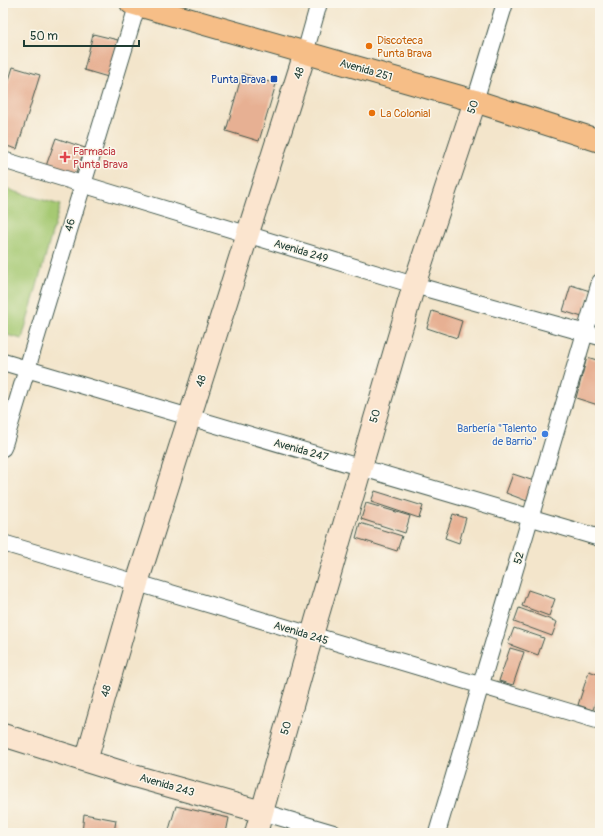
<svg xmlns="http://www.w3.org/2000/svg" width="603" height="836" viewBox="0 0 603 836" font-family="Pangolin,sans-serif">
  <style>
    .green { fill: #a6c973; stroke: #628354 }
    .building { fill: #e7b093 }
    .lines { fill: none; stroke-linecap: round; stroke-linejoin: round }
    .street-casing { stroke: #3f564b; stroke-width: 18 }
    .secondary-casing { stroke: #3f564b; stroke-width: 24 }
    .primary-casing { stroke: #3f564b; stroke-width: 24 }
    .street { stroke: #fff; stroke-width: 16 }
    .secondary { stroke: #fbe5cf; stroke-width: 22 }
    .primary { stroke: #f6be87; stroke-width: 22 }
    .food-dot { fill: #e8710a; stroke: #fbf7ec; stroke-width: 1.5 }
    .transit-dot { fill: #1a4fb4; stroke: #fbf7ec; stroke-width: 1.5 }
    .health-dot { fill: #e0444e; stroke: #fbf7ec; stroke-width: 1.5 }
    .shop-dot { fill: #3f7fe0; stroke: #fbf7ec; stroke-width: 1.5 }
    .labels { text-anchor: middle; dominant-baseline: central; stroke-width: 3; stroke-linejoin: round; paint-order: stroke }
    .food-label { font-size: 11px; fill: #c56008; stroke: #fbf7ec; text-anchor: start }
    .street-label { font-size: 11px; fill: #1f3d34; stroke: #fbf7ec }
    .transit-label { font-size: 11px; fill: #164399; stroke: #fbf7ec; text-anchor: end }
    .health-label { font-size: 11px; fill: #be3a42; stroke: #fbf7ec; text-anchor: start }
    .shop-label { font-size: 11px; fill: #366cbe; stroke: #fbf7ec; text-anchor: end }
  </style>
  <rect width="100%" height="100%" fill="#fbf7ec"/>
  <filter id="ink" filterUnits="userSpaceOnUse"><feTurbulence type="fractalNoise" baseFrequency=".025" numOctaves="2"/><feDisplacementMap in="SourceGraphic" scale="8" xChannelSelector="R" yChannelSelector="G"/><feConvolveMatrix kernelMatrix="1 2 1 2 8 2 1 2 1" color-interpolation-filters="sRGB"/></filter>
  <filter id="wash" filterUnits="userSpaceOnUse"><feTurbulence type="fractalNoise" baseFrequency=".012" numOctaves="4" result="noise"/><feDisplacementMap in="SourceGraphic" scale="16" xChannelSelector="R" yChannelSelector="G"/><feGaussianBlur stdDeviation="0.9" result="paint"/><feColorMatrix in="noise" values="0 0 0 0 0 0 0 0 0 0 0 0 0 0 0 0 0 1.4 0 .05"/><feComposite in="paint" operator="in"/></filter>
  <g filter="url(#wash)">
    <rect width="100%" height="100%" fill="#f3e5cb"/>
    <path class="green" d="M3,188l57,17 -38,134 -19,-5z"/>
    <g id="blocks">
      <path class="building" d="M93,34l25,6 -10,37 -24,-7z
        M13,67l27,8 -23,74 -14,-4v-46z
        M242,74l34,10 -17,57 -33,-10z
        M56,138l29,10 -10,28 -29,-10z
        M571,285l19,6 -8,26 -19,-6z
        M432,311l30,10 -5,17 -30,-10z
        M587,357l13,4v36l-2,8 -22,-7z
        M513,474l21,7 -7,20 -21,-8z
        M375,491l48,15 -4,12 -48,-16z
        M366,503l44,13 -5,17 -44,-14z
        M453,514l13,4 -7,25 -14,-5z
        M360,523l42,13 -5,15 -41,-13z
        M528,590l27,9 -6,17 -27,-10z
        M519,608l38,14 -5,14 -38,-14z
        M514,628l30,10 -6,17 -30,-11z
        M510,648l14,4 -11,33 -14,-4z
        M589,671l11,4v12l-7,23 -15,-5z
        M600,696v17l-5,-2z
        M176,806l53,12 -3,15h-58z
        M84,814l32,6 -2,13h-32z"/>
    </g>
  </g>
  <g filter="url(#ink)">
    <use href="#blocks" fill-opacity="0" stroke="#3f564b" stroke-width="1"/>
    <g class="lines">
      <defs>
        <path id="street" d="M305,53l14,-50
          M475,101l30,-98
          M3,160l411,125 186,52
          M3,362l597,176
          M3,448l135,-445
          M3,543l597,178
          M262,812l71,21
          M437,833l163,-551"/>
        <path id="secondary" d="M3,735l131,41 128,36
          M86,761l51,-178 168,-530
          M256,833l60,-212 98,-336 61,-184"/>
        <path id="primary" d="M131,3l344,98 125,40"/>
      </defs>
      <use href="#street" class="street-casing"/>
      <use href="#secondary" class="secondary-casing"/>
      <use href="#primary" class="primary-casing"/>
      <use href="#street" class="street"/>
      <use href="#secondary" class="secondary"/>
      <use href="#primary" class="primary"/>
    </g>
  </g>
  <g class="food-dot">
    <circle cx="369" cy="46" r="4"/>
    <circle cx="372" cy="113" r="4"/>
  </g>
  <rect class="transit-dot" x="270" y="75" width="8" height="8" rx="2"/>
  <path class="health-dot" d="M63 151h4v4h4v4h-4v4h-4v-4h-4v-4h4z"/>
  <circle class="shop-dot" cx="545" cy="434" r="4"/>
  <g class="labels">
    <g class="food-label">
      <text x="377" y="40">Discoteca<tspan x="377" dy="13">Punta Brava</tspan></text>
      <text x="380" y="113">La Colonial</text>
    </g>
    <g class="street-label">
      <text transform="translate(366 70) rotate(16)">Avenida 251</text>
      <text transform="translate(299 73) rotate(-72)">48</text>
      <text transform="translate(473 107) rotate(-71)">50</text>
      <text transform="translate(70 225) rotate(-73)">46</text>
      <text transform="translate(301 251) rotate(17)">Avenida 249</text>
      <text transform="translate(201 381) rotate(-72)">48</text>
      <text transform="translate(375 416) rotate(-74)">50</text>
      <text transform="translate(301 450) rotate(16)">Avenida 247</text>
      <text transform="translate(519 558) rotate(-74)">52</text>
      <text transform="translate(301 633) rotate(17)">Avenida 245</text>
      <text transform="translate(106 691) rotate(-74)">48</text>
      <text transform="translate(286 728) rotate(-74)">50</text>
      <text transform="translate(167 785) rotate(16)">Avenida 243</text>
    </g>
    <g class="transit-label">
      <text x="266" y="79">Punta Brava</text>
    </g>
    <g class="health-label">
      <text x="73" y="151">Farmacia<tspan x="73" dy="13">Punta Brava</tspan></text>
    </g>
    <g class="shop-label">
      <text x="537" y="428">Barbería "Talento<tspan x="537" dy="13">de Barrio"</tspan></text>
    </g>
  </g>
  <rect width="603" height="836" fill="none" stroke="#fbf7ec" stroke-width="16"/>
  <path d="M24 40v6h115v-6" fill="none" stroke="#1f3d34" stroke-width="2"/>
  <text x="30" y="40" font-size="12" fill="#1f3d34" stroke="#fbf7ec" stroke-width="3" paint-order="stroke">50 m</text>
</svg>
